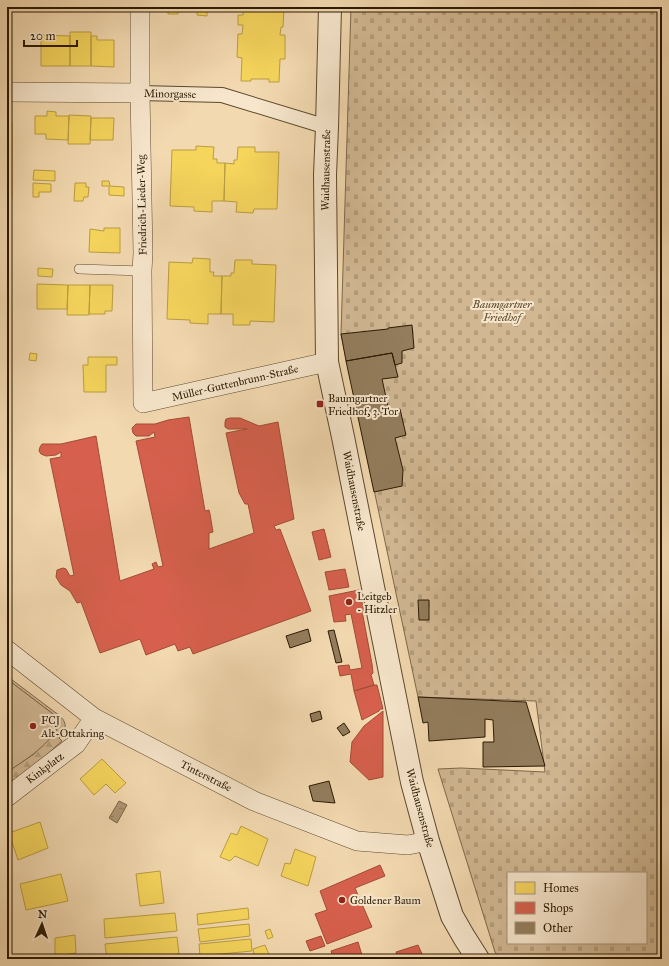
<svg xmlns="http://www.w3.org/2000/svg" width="669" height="966" viewBox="0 0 669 966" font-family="'IM FELL Great Primer',serif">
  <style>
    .forest { fill: url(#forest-firs); stroke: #7e684b }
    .cemetery { fill: url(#cemetery-stones); stroke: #7e684b; fill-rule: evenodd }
    .park { fill: #d1b893; stroke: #7e684b }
    .water { fill: url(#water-ripples); stroke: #7a6547 }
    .homes { fill: #f6d55c; stroke: #b99d41 }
    .shops { fill: #d6604d; stroke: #a24b37 }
    .building { fill: #937d5d; stroke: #2a1903 }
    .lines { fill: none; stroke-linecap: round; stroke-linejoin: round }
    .service-casing { stroke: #5c492e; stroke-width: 10 }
    .pedestrian-casing { stroke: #5c492e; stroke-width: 16 }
    .minor-casing { stroke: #5c492e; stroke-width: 20 }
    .tertiary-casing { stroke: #5c492e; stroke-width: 24 }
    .service { stroke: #f7e6cc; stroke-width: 9 }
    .pedestrian { stroke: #f7e6cc; stroke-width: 14 }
    .minor { stroke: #f7e6cc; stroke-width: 19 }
    .tertiary { stroke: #f7e6cc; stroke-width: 22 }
    .poi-dot { fill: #8f2418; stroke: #f7e6cc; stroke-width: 1.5 }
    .labels { text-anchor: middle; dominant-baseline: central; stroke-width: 4; stroke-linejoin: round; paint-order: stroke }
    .street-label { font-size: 11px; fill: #2a1903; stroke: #f7e6cc }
    .park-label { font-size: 11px; font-style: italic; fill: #5c492e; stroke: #f7e6cc }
    .poi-label { font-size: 11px; fill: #2a1903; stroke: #f7e6cc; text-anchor: start }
  </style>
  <defs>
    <pattern id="forest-firs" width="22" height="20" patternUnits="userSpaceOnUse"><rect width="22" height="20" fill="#d1b893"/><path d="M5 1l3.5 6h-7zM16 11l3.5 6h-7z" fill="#b49e7d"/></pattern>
    <pattern id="cemetery-stones" width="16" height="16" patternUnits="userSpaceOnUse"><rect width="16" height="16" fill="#d1b893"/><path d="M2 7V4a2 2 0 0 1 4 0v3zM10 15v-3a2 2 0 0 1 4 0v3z" fill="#b49e7d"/></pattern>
    <pattern id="water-ripples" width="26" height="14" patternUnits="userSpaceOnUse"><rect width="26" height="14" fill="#af9875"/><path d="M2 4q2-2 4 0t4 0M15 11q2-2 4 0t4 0" fill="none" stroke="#8f7b5e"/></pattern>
  </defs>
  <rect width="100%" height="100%" fill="#f3d9b0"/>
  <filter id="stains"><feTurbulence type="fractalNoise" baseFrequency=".005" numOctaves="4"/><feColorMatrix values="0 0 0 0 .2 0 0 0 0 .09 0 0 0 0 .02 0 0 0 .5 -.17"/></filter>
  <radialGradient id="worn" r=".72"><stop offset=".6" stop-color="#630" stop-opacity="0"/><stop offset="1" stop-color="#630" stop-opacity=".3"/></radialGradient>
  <path class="forest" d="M7,676l53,40c8,8 6,14 -1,22l3,3 -29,26 -26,18v-13l27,-18 23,-24 -4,-16 -46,-35z"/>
  <path class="cemetery" d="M351,7h311v952h-162l-5,-7 -57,-183 23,-1 84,4 -9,-71 -118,-4 -77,-363zM508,873h138v70h-138z"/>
  <path class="park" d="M7,679l46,35 7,8c-8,22 -35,38 -53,50z"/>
  <path class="water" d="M119,801l8,4 -10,18 -8,-5z"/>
  <path class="homes" d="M168,7h39v9l-10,-1v-4l-19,-1v4h-10z
    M243,7h41l-1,20h-2l-1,8h5v24h-5l-1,23h-10v-3h-18v2h-10l1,-23 -5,-1 1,-23h4l1,-9h-5v-10h5z
    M70,32h21v34h-21z
    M41,35l29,1v30h-29z
    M91,36h6v4h17v27l-23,-1z
    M47,111l9,1v4h13l-1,24 -22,-1v-5h-11v-18h12z
    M69,115l22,1 -1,28h-22z
    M91,118h23l-1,22h-23z
    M7,122h5v39h-5z
    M196,146l18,1 -1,12h4v4h8l-1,38h-12v11l-18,-1v-4l-24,-1 2,-56h24z
    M238,147h17v5h24l-2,57h-23l-1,4 -17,-1 1,-10 -13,-1 1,-38 9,1v-4h3z
    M7,161h5v38h-5z
    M34,170l21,1v10l-22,-1z
    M102,181h7l1,5 14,1v9l-15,-1v-9h-7z
    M33,183l18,1v8h-12v5h-6z
    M75,183h11v4h3l-1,10h-4l-1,4h-9z
    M104,228h16v25l-31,-1 1,-23 14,2z
    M7,238h3l-1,49h-2z
    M193,258l17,1v13h4l-1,4h9l-1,38h-13v10l-18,-1v-3l-23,-1 2,-57 23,1z
    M235,260h17v4l24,1 -2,57 -24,-1v4h-17v-11h-12l1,-38h9v-3h3z
    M38,268l15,1 -1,8 -14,-1z
    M37,284l31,1 -1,24h-30z
    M68,285h22l-1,30h-22z
    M90,285h23l-1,26h-7v3h-16z
    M7,287h2v48h-2z
    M30,353l7,1 -1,7 -7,-1z
    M88,357h29v8h-11v27h-22l-1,-27h5z
    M102,759l24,24 -11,10 -9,-9 -12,11 -14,-16z
    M40,822l8,26 -30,12 -9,-27z
    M241,826l27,13 -10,27 -23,-10 -5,5 -10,-4 11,-24 6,2z
    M295,849l21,8 -8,29 -27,-10 4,-13 5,1z
    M160,871l4,32 -24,3 -4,-32z
    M61,874l7,27 -42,9 -6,-26z
    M248,908l1,11 -51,6 -1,-11z
    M175,913l2,18 -72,7 -1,-19z
    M249,924l1,12 -50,6 -2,-13z
    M270,929l3,8 -5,2 -3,-8z
    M75,935l1,18 -21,3v-18z
    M177,937l2,17 -51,5h-21l-2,-15z
    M251,939l1,12 -52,5 -1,-12z
    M265,945l6,14h-16l-2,-10z"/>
  <path class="shops" d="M189,417l16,94 4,-1 1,4 3,18 -4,1v16l45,-16 -6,-29h-3l-6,-11 -13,-60 21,-4h-19l-3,-2v-5l1,-3 4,-1h10l19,8 19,-4 16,97 -20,7 2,4 4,-1 31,82 -118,43 -3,-7 -12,4 -3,-7 -29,11 -6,-16 -40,14 -19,-51 -4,1 -7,-12 -9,-6 -5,-8 1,-7 6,-2 3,1 4,7 4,-1 -24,-116 11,-2v-5l-5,3 -10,1 -5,-2 -2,-3 1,-4 2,-3h19l35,-8 24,145 34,-12 -2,-5 4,-2 2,5 5,-1 -27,-125 19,-4 -1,-5 -5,4h-13l-3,-3 -1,-5 4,-4h19l13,-4z
    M324,529l7,28 -12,3 -7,-28z
    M345,569l4,18 -20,3 -4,-18z
    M359,590l5,21h-2l10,53 1,9 -2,2 3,10 -20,6 -3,-17 -11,2 -2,-10 11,-1 1,5 12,-2 -11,-54 -6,1 1,6 -12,1 -5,-26z
    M374,685h3l6,24h-3l-1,2 -17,9 -8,-29z
    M383,711v66l-14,3 -19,-18 2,-20 12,-16z
    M380,865l5,11 -30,12 17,39 -45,17 -12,-30 12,-4 -7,-19z
    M321,936l4,10 -15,5 -4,-10z
    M358,942l4,13 -9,4h-27l-1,-3 7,-2 -1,-3z
    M418,945l5,11 -7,3h-18l-2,-7z"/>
  <path class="building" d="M412,325l2,23 -12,3v12l-7,2 -3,-12 -46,8 -5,-27 47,-5v-1z
    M392,353l6,24 -16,2 7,32 11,-2 6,26 -11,3 8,32 -1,16 -28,6 -28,-131z
    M418,600h11v20h-10z
    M308,629l3,12 -21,7 -4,-12z
    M334,630l8,32 -6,1 -8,-32z
    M418,697l108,5 19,64 -62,1v-25h11l-1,-22 -8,-1v18l-56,4 -1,-19 -5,1z
    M320,711l2,8 -10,3 -2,-8z
    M344,723l6,9 -7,4 -6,-8z
    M329,781l6,22 -22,-2 -4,-15z"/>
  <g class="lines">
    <defs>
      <path id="service" d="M79,269l63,2"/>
      <path id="pedestrian" d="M140,93l82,2 105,32"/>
      <path id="minor" d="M140,7v86l3,160 -1,18 1,132 184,-41
        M7,92l133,1
        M7,650l87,68 160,83 103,40 51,4 20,-4
        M7,797l69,-53 18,-26"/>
      <path id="tertiary" d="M330,7l-3,120 -2,48 2,187 16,75 69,345 16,59 24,75 12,21 14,22"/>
    </defs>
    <use href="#service" class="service-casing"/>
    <use href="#pedestrian" class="pedestrian-casing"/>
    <use href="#minor" class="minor-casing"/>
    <use href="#tertiary" class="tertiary-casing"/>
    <use href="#service" class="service"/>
    <use href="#pedestrian" class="pedestrian"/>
    <use href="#minor" class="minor"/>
    <use href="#tertiary" class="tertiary"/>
  </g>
  <g class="poi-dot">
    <rect x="316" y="400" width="8" height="8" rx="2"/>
    <circle cx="349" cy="602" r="4"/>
    <circle cx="33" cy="726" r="4"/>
    <circle cx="342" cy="900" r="4"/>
  </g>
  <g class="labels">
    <g class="street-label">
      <text transform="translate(170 94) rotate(1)">Minorgasse</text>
      <text transform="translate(326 170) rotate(-89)">Waidhausenstraße</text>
      <text transform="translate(142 205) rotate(-91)">Friedrich-Lieder-Weg</text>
      <text transform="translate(235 383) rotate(-13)">Müller-Guttenbrunn-Straße</text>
      <text transform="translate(354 491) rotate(79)">Waidhausenstraße</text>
      <text transform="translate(45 768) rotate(-37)">Kinkplatz</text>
      <text transform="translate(206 776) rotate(27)">Tinterstraße</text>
      <text transform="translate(420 808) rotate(75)">Waidhausenstraße</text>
    </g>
    <g class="park-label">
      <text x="502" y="304">Baumgartner<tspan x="502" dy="13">Friedhof</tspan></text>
    </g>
    <g class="poi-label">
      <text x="328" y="398">Baumgartner<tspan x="328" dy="13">Friedhof, 3. Tor</tspan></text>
      <text x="357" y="596">Leitgeb<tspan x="357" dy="13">- Hitzler</tspan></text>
      <text x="41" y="720">FCJ<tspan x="41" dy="13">Alt-Ottakring</tspan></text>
      <text x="350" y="900">Goldener Baum</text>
    </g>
  </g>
  <rect width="669" height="966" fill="none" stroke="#f3d9b0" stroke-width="24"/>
  <rect x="8" y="8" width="653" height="950" fill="none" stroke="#2a1903" stroke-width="2"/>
  <rect x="12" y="12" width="645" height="942" fill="none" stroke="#2a1903"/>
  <rect x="507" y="872" width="140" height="72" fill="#f7e6cc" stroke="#a5947c"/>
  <rect x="515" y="882" width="20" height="12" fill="#f6d55c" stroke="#a5947c"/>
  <text x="543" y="892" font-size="12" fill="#2a1903">Homes</text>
  <rect x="515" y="902" width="20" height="12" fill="#d6604d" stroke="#a5947c"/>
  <text x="543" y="912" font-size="12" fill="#2a1903">Shops</text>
  <rect x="515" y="922" width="20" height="12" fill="#937d5d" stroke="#a5947c"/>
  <text x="543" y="932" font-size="12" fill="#2a1903">Other</text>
  <g transform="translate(42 924) rotate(3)" stroke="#f7e6cc" stroke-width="3" paint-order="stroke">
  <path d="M0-3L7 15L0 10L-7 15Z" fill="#2a1903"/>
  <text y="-6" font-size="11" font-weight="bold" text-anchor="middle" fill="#2a1903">N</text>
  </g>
  <path d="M24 40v6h53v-6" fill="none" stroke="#2a1903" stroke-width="2"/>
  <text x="30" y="40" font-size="12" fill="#2a1903" stroke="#f7e6cc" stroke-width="3" paint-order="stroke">20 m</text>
  <rect width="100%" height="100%" filter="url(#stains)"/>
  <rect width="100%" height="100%" fill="url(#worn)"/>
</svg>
